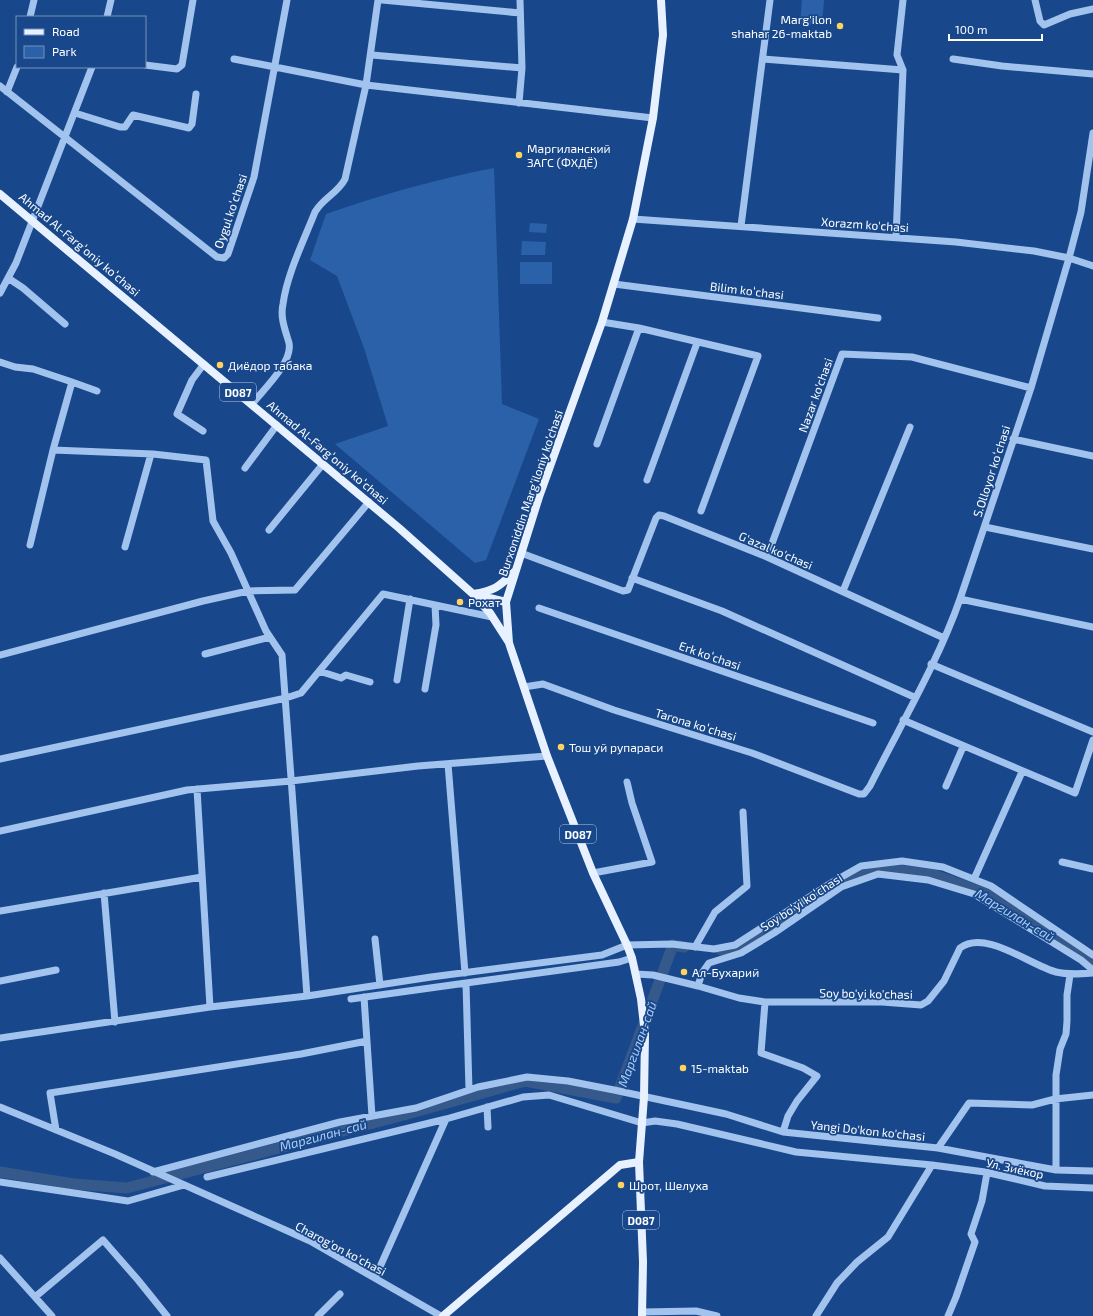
<svg xmlns="http://www.w3.org/2000/svg" width="1093" height="1316" viewBox="0 0 1093 1316" font-family="'Exo 2',sans-serif">
  <style>
    .green { fill: #2a61a9 }
    .lines { fill: none; stroke-linecap: round; stroke-linejoin: round }
    .river { stroke: #35598a; stroke-width: 11 }
    .minor { stroke: #a1c3ee; stroke-width: 7 }
    .major { stroke: #e8f1ff; stroke-width: 8 }
    .poi-dot { fill: #ffd35e; stroke: #18488b; stroke-width: 1.5 }
    .labels { text-anchor: middle; dominant-baseline: central; stroke-width: 3.5; stroke-linejoin: round; paint-order: stroke }
    .shield { fill: #18488b; stroke: #bac8dc; stroke-width: 1 }
    .shield-label { font-size: 11px; font-weight: bold; fill: #fff }
    .poi-label { font-size: 12px; fill: #fff; stroke: #18488b; text-anchor: start }
    .street-label { font-size: 12px; fill: #fff; stroke: #18488b }
    .water-label { font-size: 13px; font-style: italic; fill: #adcdf5; stroke: #18488b }
  </style>
  <rect width="100%" height="100%" fill="#18488b"/>
  <path class="green" d="M802,0h22l-2,25 -22,-1z
    M494,168l8,236 37,15 -53,141 -11,3 -140,-119 53,-18 -24,-78 -27,-72 -27,-16 16,-46c55,-19 110,-35 168,-46z
    M530,223l17,1 -1,9 -17,-1z
    M522,241l24,1 -1,13h-24z
    M520,262h32v22h-32z"/>
  <g class="lines">
    <path class="river" d="M721,950l16,-2 116,-74 43,-4 38,5 51,18 108,69
      M0,1172l74,12 53,4 288,-76 110,-31 91,17 57,-153 11,2"/>
    <path class="minor" d="M382,0l138,13
      M1035,0l5,21 4,4 26,-11 23,-5
      M30,17l4,-17
      M107,17l4,-17
      M372,55l150,13
      M234,59l132,26 287,33
      M763,59l140,11
      M953,59l49,7 91,8
      M145,65l32,4 5,-4 11,-65
      M0,86l217,171 7,1 4,-4 26,-77 33,-177
      M7,92l10,-25
      M519,103l3,-35 -2,-68
      M75,113l45,14h5l8,-12 56,13 3,-4 4,-30
      M633,219l323,23 78,9 35,7 24,8
      M741,226l29,-226
      M896,237l7,-167 -6,-15 6,-55
      M8,278l15,10 42,36
      M614,284l264,34
      M0,293l16,-30 76,-196
      M602,322l37,6 119,28 -57,155
      M0,362l15,5 18,2 39,13 -19,68 -23,95
      M72,382l25,9
      M252,404c12,-15 41,-42 37,-61 -4,-14 -9,-25 -6,-39 4,-30 21,-64 32,-92 8,-14 23,-19 30,-33l21,-94 12,-85
      M203,431l-26,-17 15,-34 12,-16
      M1013,439l80,17
      M597,444l42,-116
      M53,450l100,4 53,6 7,61 18,32 35,78 16,24 25,341
      M245,468l32,-43
      M647,480l50,-137
      M985,527l108,22
      M269,530l54,-66
      M125,547l26,-93
      M521,553l102,38 5,-1 28,-72 3,-3 5,1 103,41 177,81
      M767,557l75,-203 70,3 119,31
      M632,578l90,33 192,86
      M843,591l67,-164
      M960,599l133,28
      M539,608l334,115
      M205,654l65,-17
      M0,655l203,-54 45,-10 47,-1 74,-88
      M931,664l162,68
      M319,671l22,7 5,-3 24,7
      M397,680l13,-81
      M524,687l19,-3 71,26 138,43 107,41h5l6,-8c30,-60 68,-124 90,-187l71,-211 38,-130 12,-46 12,-79
      M425,689l11,-64 -1,-20
      M903,720l172,73 18,-53
      M0,759l286,-61 15,-5 82,-99 109,23
      M448,764l17,209
      M946,786l17,-39
      M197,789l13,218
      M0,831l187,-41 104,-9 127,-15 129,-10
      M1062,862l31,7
      M593,873l59,-11 -20,-59 -5,-21
      M974,879l48,-107
      M104,893l11,129
      M0,911l202,-34
      M375,939l5,46
      M695,947l20,-35 32,-26 -4,-74
      M636,974l17,1 45,11 4,-13 7,-10 32,-10 33,-20 67,-46 37,-13 50,6 46,14 107,66 12,10
      M0,981l56,-11
      M466,983l153,-21 13,-4
      M698,986l41,12 26,4h117l39,3 7,-4 16,-20 16,-33c25,-19 70,17 96,24 12,3 24,2 37,1
      M364,997l8,119
      M351,999l115,-16 3,107
      M765,1002l-4,51 42,15 14,8 -20,25 -9,15 -5,16
      M0,1038l210,-31 97,-11 124,-19 171,-22 25,-10 45,-1 42,5 21,-4 96,-62 30,-17 41,-5 41,6 48,19 102,69
      M0,1107l115,47 195,87 131,75
      M487,1107l1,20
      M56,1130l-6,-37 251,-39 66,-13
      M938,1148l31,-45 63,2 23,-6 38,-4
      M932,1165l53,7 60,14 48,2
      M1056,1170v-95l4,-26 6,-15 1,-13v-26l3,-20
      M153,1172l187,-50 76,-14 62,-21 49,-10 41,4 46,9 112,24 57,18 155,16 118,22 37,1
      M207,1177l239,-58
      M0,1182l128,19 56,-16
      M0,1258l52,58
      M375,1278l71,-159 77,-22 26,-2 93,28 13,-2 22,3 119,28 136,13 -44,72 -31,25 -20,21 -21,33
      M35,1297l68,-57 35,40 29,36
      M642,1312l54,-1 21,5
      M318,1316l22,-22
      M948,1316l8,-19 19,-55 -4,-8 11,-33 5,-28"/>
    <path class="major" d="M0,194l399,334 74,66 33,8
      M508,641l-18,-28 -17,-19c21,-3 26,-7 41,-22
      M443,1316l177,-151 19,-3
      M642,1316l1,-54 -4,-100 5,-65 1,-63 -4,-35 -9,-41 -5,-13 -34,-72 -46,-117 -38,-113 -3,-41 33,-105 63,-175 31,-103 20,-101 10,-83 -2,-35"/>
  </g>
  <g class="poi-dot">
    <circle cx="840" cy="26" r="4"/>
    <circle cx="519" cy="155" r="4"/>
    <circle cx="220" cy="365" r="4"/>
    <circle cx="460" cy="602" r="4"/>
    <circle cx="561" cy="747" r="4"/>
    <circle cx="684" cy="972" r="4"/>
    <circle cx="683" cy="1068" r="4"/>
    <circle cx="621" cy="1185" r="4"/>
  </g>
  <g class="labels">
    <g class="shield">
      <rect x="220" y="383" width="36" height="18" rx="3"/>
      <rect x="560" y="825" width="36" height="18" rx="3"/>
      <rect x="623" y="1211" width="36" height="18" rx="3"/>
    </g>
    <g class="shield-label">
      <text x="238" y="392">D087</text>
      <text x="578" y="834">D087</text>
      <text x="641" y="1220">D087</text>
    </g>
    <g class="poi-label">
      <text x="832" y="19" text-anchor="end">Marg'ilon<tspan x="832" dy="14">shahar 26-maktab</tspan></text>
      <text x="527" y="148">Маргиланский<tspan x="527" dy="14">ЗАГС (ФХДЁ)</tspan></text>
      <text x="228" y="365">Диёдор табака</text>
      <text x="468" y="602">Рохат</text>
      <text x="569" y="747">Тош уй рупараси</text>
      <text x="692" y="972">Ал-Бухарий</text>
      <text x="691" y="1068">15-maktab</text>
      <text x="629" y="1185">Шрот, Шелуха</text>
    </g>
    <g class="street-label">
      <text transform="translate(230 211) rotate(-71)">Oygul koʻchasi</text>
      <text transform="translate(865 224) rotate(4)">Xorazm ko'chasi</text>
      <text transform="translate(80 244) rotate(40)">Ahmad Al-Fargʻoniy koʻchasi</text>
      <text transform="translate(747 290) rotate(7)">Bilim koʻchasi</text>
      <text transform="translate(815 395) rotate(-70)">Nazar ko'chasi</text>
      <text transform="translate(328 452) rotate(40)">Ahmad Al-Fargʻoniy koʻchasi</text>
      <text transform="translate(991 471) rotate(-72)">S.Olloyor koʻchasi</text>
      <text transform="translate(530 493) rotate(-71)">Burxoniddin Marg’iloniy ko’chasi</text>
      <text transform="translate(776 550) rotate(23)">G'azal ko'chasi</text>
      <text transform="translate(710 655) rotate(19)">Erk koʻchasi</text>
      <text transform="translate(696 724) rotate(17)">Tarona koʻchasi</text>
      <text transform="translate(801 902) rotate(-33)">Soy boʻyi koʻchasi</text>
      <text transform="translate(866 993) rotate(1)">Soy bo'yi ko'chasi</text>
      <text transform="translate(868 1130) rotate(6)">Yangi Do'kon ko'chasi</text>
      <text transform="translate(1015 1168) rotate(12)">Ул. Зиёкор</text>
      <text transform="translate(341 1248) rotate(28)">Charog'on ko'chasi</text>
    </g>
    <g class="water-label">
      <text transform="translate(1015 915) rotate(31)">Маргилан-сай</text>
      <text transform="translate(637 1044) rotate(-70)">Маргилан-сай</text>
      <text transform="translate(323 1135) rotate(-15)">Маргилан-сай</text>
    </g>
  </g>
  <rect x="16" y="16" width="130" height="52" fill="#18488b" stroke="#7491b9"/>
  <rect x="24" y="29" width="20" height="6" fill="#e8f1ff" stroke="#7491b9"/>
  <text x="52" y="36" font-size="12" fill="#ffffff">Road</text>
  <rect x="24" y="46" width="20" height="12" fill="#2a61a9" stroke="#7491b9"/>
  <text x="52" y="56" font-size="12" fill="#ffffff">Park</text>
  <path d="M949 34v6h93v-6" fill="none" stroke="#ffffff" stroke-width="2"/>
  <text x="955" y="34" font-size="12" fill="#ffffff" stroke="#18488b" stroke-width="3" paint-order="stroke">100 m</text>
</svg>
